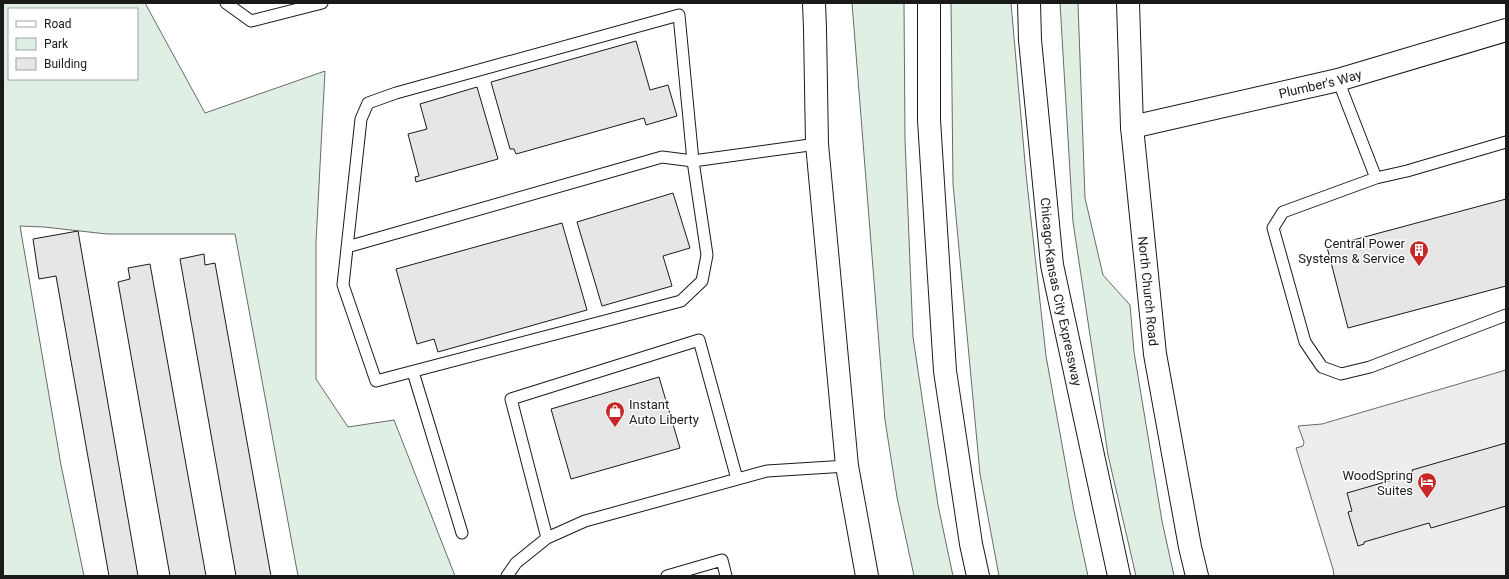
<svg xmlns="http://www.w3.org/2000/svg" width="1509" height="579" viewBox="0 0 1509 579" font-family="Roboto,sans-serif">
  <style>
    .green { fill: #e0efe3; stroke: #6a6a6a; fill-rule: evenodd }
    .parking { fill: #ededed; stroke: #6a6a6a }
    .building { fill: #e6e6e6; stroke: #1a1a1a }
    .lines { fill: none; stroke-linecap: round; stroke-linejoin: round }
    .lane-casing { stroke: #1a1a1a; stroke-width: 13 }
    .street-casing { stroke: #1a1a1a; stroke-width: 24 }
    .secondary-casing { stroke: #1a1a1a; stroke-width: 24 }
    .primary-casing { stroke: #1a1a1a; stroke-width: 24 }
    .highway-casing { stroke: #1a1a1a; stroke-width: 24 }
    .lane { stroke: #fff; stroke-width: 11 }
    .street { stroke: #fff; stroke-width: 22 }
    .secondary { stroke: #fff; stroke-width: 22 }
    .primary { stroke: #fff; stroke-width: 22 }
    .highway { stroke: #fff; stroke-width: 22 }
    .labels { text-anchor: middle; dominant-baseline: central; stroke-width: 3; stroke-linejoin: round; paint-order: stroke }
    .street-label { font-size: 13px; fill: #1a1a1a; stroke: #fff }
    .poi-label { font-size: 13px; fill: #1a1a1a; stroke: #fff; text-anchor: end }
  </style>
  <rect width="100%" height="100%" fill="#fff"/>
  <path class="green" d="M3,3h142l60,110 120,-42 -9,171v137l32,48 46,-7 61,156h-157l-63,-342h-128l-63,-7 -24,-1 41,239 23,111h-81zM9,9h128v70h-128z
    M852,3h52l1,136 8,198 25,168 15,71h-39l-17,-79 -12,-77z
    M951,3h60l15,171 20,182 28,155 14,65h-89l-19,-102 -27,-290z
    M1060,3h18l7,195 18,77 27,30 4,47 28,169 12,55h-38l-28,-121 -35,-233z"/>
  <path class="parking" d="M1506,370v206h-172l-1,-7 -37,-121 7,-2 1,-4 -6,-16 24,-2z"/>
  <path class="building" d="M636,41l14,49 18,-5 9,31 -31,9 -2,-7 -128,36 -2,-5h-4l-19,-67z
    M477,87l21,72 -82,23 -1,-5 4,-1 -11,-42 19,-5 -7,-25z
    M673,193l17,55 -27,8 9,30 -70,20 -25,-84z
    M1506,199v87l-158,42 -21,-81z
    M562,223l25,87 -149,42 -4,-13 -17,5 -21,-75z
    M78,231l60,345h-29l-53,-300 -17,3 -6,-40z
    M204,254l1,11 10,-2 56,313h-35l-56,-317z
    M150,264l56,312h-36l-52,-294 12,-3 -2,-11z
    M659,377l21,71 -109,31 -20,-70z
    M1506,443v63l-75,22 -2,-5 -65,19v2l-6,2 -10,-34 4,-1 -5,-18 66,-19 -1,-4z"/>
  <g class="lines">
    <defs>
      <path id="lane" d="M226,3l25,18 71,-18
        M1338,80l38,98
        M1506,142l-99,29 -31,7 -93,34 -10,16 32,114 17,25 19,7 29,-7 136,-52
        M347,247l315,-90 31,4 -14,-146 -283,78 -28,10 -7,16 -18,166 33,96 305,-80 21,-20 5,-26 -14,-94 124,-17
        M413,372l49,161
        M547,538l-36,-139 188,-59 38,139
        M507,576l9,-13 31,-25 38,-17 182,-50 80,-5
        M667,576l55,-16 4,16"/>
      <g id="street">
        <path id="s1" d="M1132,127l206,-47 168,-50"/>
      </g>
      <g id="secondary">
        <path id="s2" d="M1128,3l4,124 23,227 35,193 7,29"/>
      </g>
      <path id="primary" d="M814,3l1,26 2,115 30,322 20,110"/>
      <g id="highway">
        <path d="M929,3v117l16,251 26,173 7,32"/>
        <path id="s3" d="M1029,3l1,37 22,225 67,311"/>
      </g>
    </defs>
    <use href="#lane" class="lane-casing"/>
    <use href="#street" class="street-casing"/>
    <use href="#secondary" class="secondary-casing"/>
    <use href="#primary" class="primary-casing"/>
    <use href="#highway" class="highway-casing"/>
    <use href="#lane" class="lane"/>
    <use href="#street" class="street"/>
    <use href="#secondary" class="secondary"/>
    <use href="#primary" class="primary"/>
    <use href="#highway" class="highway"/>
  </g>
  <defs>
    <symbol id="building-pin" viewBox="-11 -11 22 30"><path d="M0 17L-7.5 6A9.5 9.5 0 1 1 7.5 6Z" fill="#c62828" stroke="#fff"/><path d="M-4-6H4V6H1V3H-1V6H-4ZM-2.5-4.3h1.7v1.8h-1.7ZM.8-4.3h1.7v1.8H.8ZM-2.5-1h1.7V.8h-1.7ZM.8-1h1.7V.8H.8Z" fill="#fff"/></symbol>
    <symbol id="shop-pin" viewBox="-11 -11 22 30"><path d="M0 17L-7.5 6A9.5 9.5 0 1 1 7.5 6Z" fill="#c62828" stroke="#fff"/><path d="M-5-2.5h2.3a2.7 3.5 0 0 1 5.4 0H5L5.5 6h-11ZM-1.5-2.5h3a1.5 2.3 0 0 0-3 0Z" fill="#fff"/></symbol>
    <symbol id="hotel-pin" viewBox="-11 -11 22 30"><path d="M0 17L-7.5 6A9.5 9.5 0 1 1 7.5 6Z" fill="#c62828" stroke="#fff"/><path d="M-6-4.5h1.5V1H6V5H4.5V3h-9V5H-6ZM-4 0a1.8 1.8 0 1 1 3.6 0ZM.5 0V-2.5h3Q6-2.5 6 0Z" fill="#fff"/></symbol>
  </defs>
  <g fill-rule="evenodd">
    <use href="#building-pin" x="1408" y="239" width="22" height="30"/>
    <use href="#shop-pin" x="604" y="400" width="22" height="30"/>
    <use href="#hotel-pin" x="1416" y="471" width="22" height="30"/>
  </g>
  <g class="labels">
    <g class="street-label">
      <text stroke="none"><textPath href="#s1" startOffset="193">Plumber's Way</textPath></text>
      <text stroke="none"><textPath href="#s3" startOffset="291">Chicago-Kansas City Expressway</textPath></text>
      <text stroke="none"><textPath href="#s2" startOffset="289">North Church Road</textPath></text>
    </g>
    <g class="poi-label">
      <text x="1405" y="243">Central Power<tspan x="1405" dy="15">Systems &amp; Service</tspan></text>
      <text x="629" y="404" text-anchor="start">Instant<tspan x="629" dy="15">Auto Liberty</tspan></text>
      <text x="1413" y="475">WoodSpring<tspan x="1413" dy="15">Suites</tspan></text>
    </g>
  </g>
  <rect width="1509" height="579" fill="none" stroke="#1a1a1a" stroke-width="8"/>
  <rect x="8" y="8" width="130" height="72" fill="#ffffff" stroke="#a3a3a3"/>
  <rect x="16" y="21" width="20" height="6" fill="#ffffff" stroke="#a3a3a3"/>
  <text x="44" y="28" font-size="12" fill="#1a1a1a">Road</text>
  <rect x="16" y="38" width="20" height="12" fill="#e0efe3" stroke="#a3a3a3"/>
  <text x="44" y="48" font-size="12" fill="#1a1a1a">Park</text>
  <rect x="16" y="58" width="20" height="12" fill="#e6e6e6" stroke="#a3a3a3"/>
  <text x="44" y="68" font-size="12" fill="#1a1a1a">Building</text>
</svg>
